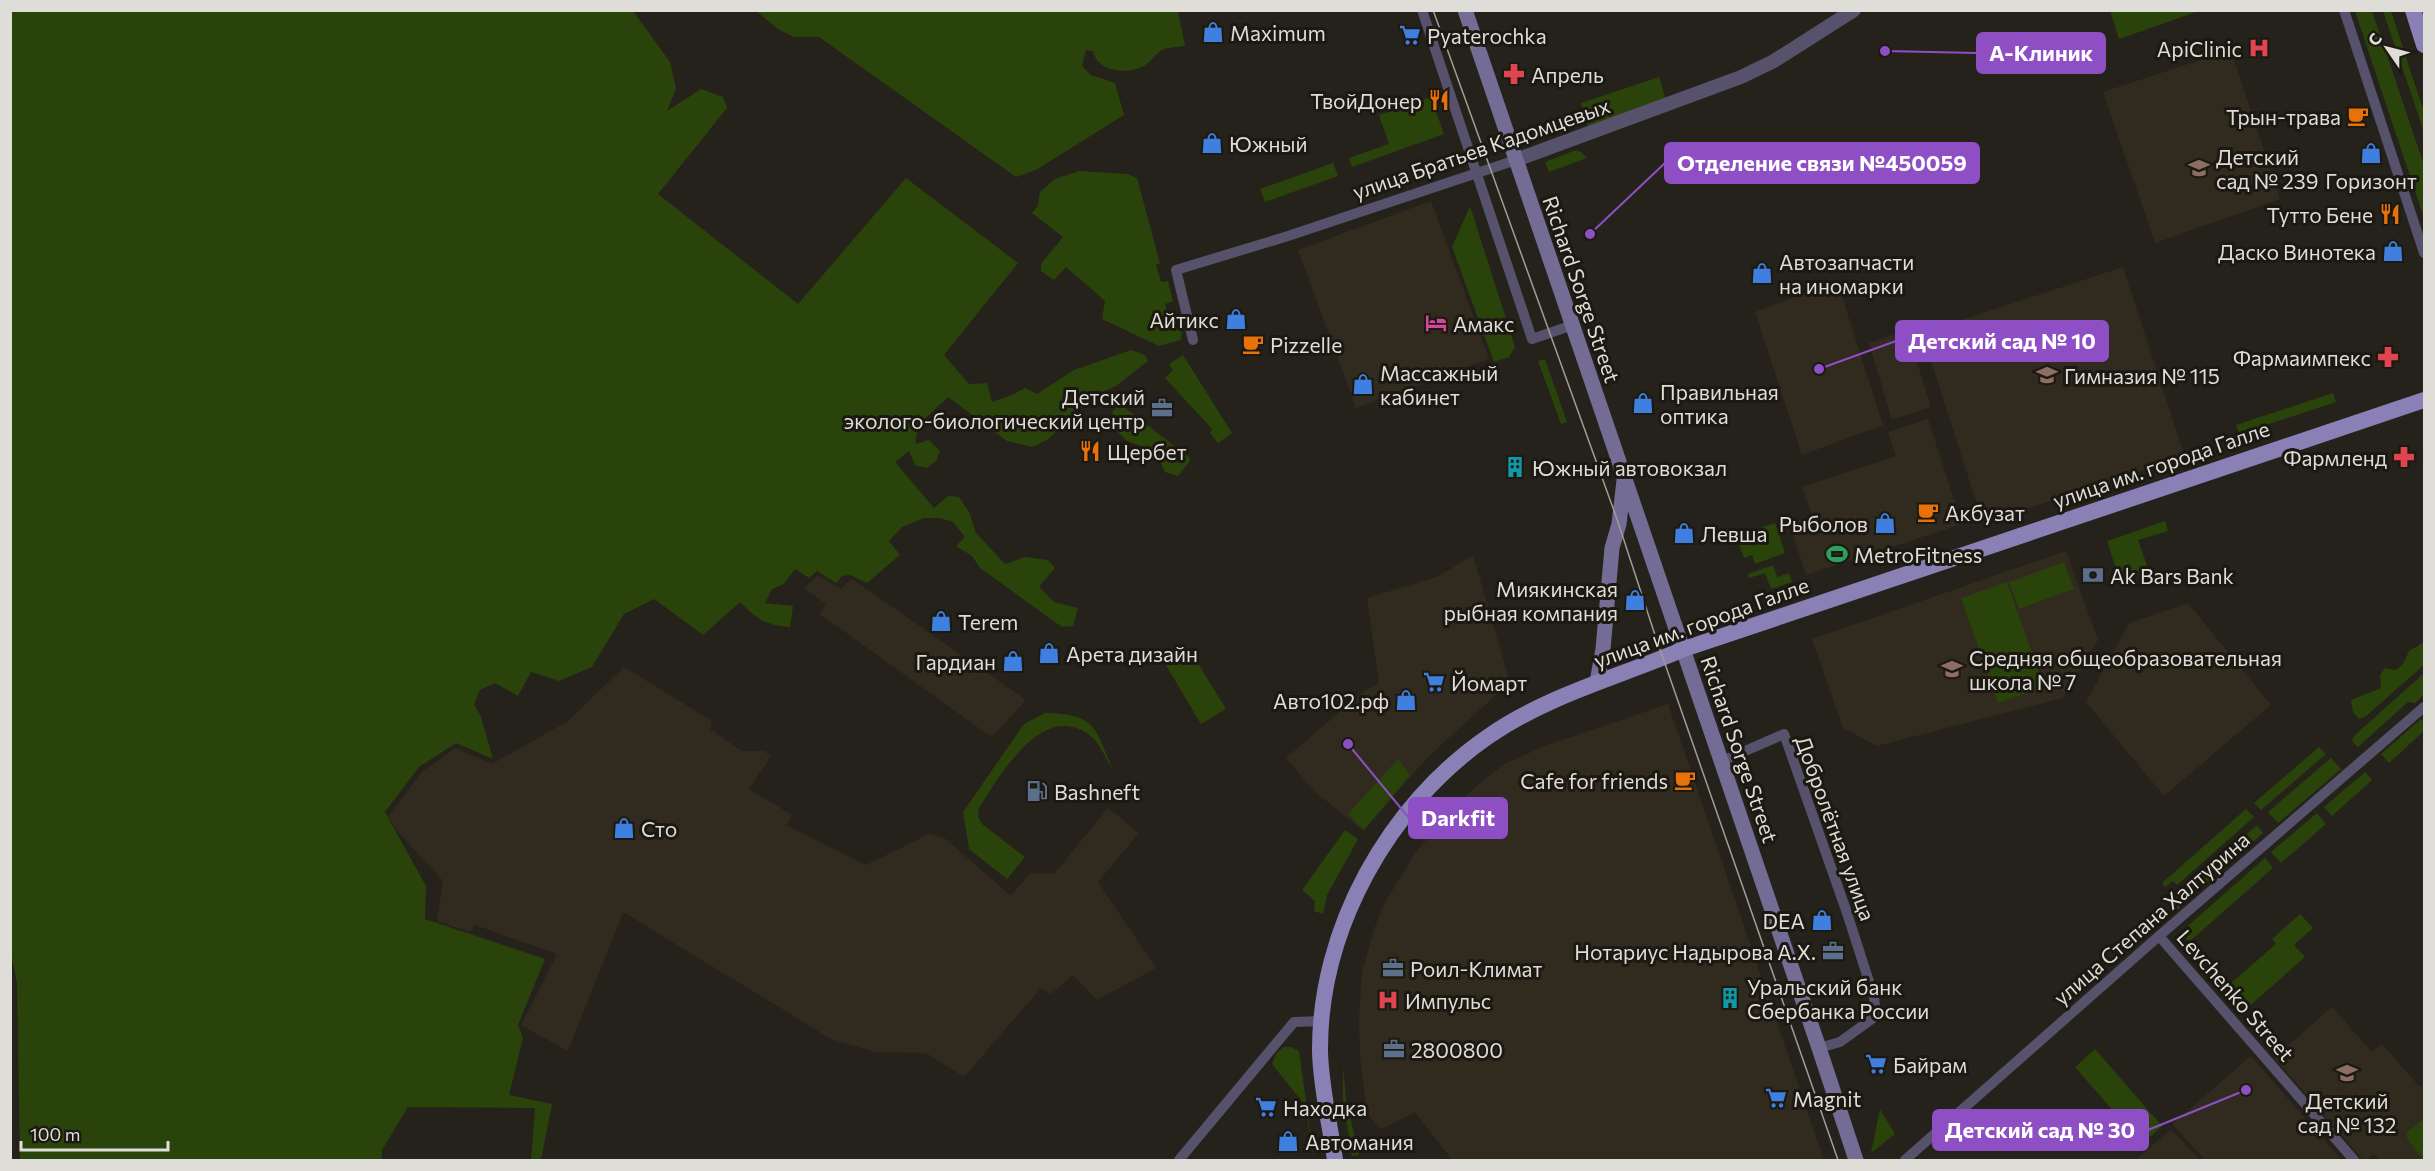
<svg xmlns="http://www.w3.org/2000/svg" width="2435" height="1171" viewBox="0 0 2435 1171" font-family="Commissioner,sans-serif">
  <style>
    .built { fill: #302b1e }
    .green { fill: #29430a }
    .lines { fill: none; stroke-linecap: round; stroke-linejoin: round }
    .minor { stroke: #56526c; stroke-width: 10 }
    .tertiary { stroke: #56526c; stroke-width: 14 }
    .secondary { stroke: #736d95; stroke-width: 15 }
    .primary { stroke: #8981b5; stroke-width: 16 }
    .tram { stroke: #9f9d97; stroke-width: 1.5 }
    .labels { text-anchor: middle; dominant-baseline: central; stroke-width: 6; stroke-linejoin: round; paint-order: stroke }
    .poi-label { font-size: 21px; fill: #dfddd8; stroke: #1c1912; text-anchor: start }
    .street-label { font-size: 21px; fill: #dfddd8; stroke: #1c1912 }
    .leader { fill: none; stroke: #8f4fc4; stroke-width: 2 }
    .callout-dot { fill: #8f4fc4; stroke: #1c1912; stroke-width: 2 }
    .callout { fill: #8f4fc4; stroke: #8f4fc4; stroke-width: 2 }
    .callout-label { font-size: 22px; text-anchor: middle; font-weight: bold; fill: #fff }
  </style>
  <rect width="100%" height="100%" fill="#25221b"/>
  <path class="built" d="M2231,50l49,149 -125,44 -52,-151z
    M1431,201l58,158 -133,49 -58,-158z
    M2123,267l62,190 -202,66 -61,-190z
    M1837,281l46,144 -81,30 -47,-143z
    M1907,330l24,77 -39,13 -23,-77z
    M1928,419l34,105 -156,51 -17,-52 23,-8 -10,-28 94,-31 -8,-24z
    M2066,551l32,89 -35,58 -186,48 -34,-18 -31,-89z
    M1473,555l37,127 -82,75 -65,74 -50,-41 -27,-32 78,-67 15,-8 -12,-85 72,-22z
    M818,575l22,14 12,-10 174,121 -32,35 -7,-1 -167,-120 6,-10 -22,-16z
    M2188,603l83,102 -107,91 -78,-94 43,-79z
    M624,667l88,54 -2,8 32,22h22l7,5 -22,33 43,26 -6,10 80,40 63,-31 17,5 65,57 19,-23 24,1 54,-66 31,25 -41,49 58,86 -59,32 -24,-25 -22,19 -10,-6 -77,89 -38,-24 -51,-1 -44,-13 -208,-127 -55,139 -47,-26 36,-71 -82,-29 -5,7 -33,-11 6,-40 -47,-51 -8,-14 34,-44 33,-24 37,16 76,-43z
    M1668,704l156,456h-372l-37,-48 -34,17 -14,-15 -7,-57 -1,-39 3,-45 12,-44 10,-25 33,-54 55,-60 32,-26 43,-19z
    M2332,1007l40,45 10,-8 38,43 4,-3v76h-44l-6,-6 -7,6h-4l-89,-102z
    M2251,1056l88,101 -4,3h-130l-33,-36z
    M2171,1129l29,31h-64z"/>
  <path class="green" d="M10,11h623l37,51 6,26 -9,23 34,-22 22,8 4,11 -69,86 140,110 108,-126 112,85 -74,92 25,29 18,-1 5,19 20,-7 13,-7 12,6 37,-24 57,-20 14,5 3,6 -32,25 -22,10 -47,44 -15,7 -25,-6 -59,-44c-12,12 -35,28 -32,47l13,-4 11,11 -4,10 -9,7 -12,-3 -6,-14 -14,11 39,46 14,-12 11,1 10,15 7,21 29,31 20,-7 23,3 7,8 -16,19 15,15 24,6 -5,18 -11,1 -82,-59 -8,-12 -16,-10 9,-9 -12,-15 -13,-4h-16l-22,9 -13,14 11,14 -33,28 -17,-8 -8,1 -6,7 -19,-12 -8,7 -14,-9 -11,15 -12,5 -7,14 28,3 -3,21c-25,-2 -32,-7 -50,-25l-37,33 -49,-36 -30,15 -32,53 -33,14 -28,-9 -13,24 -23,-13 -15,7 -6,14 7,13 12,42 -37,-16 -37,24 -34,45 41,74 -1,33 120,40 -27,66 5,13 -14,57 43,9 -11,56h-10l4,-52 -127,-1 -26,43v10h-362l-3,-177 -7,-35z
    M756,11h422l7,35c-7,1 -17,1 -23,4 -7,4 -11,12 -18,16 -16,9 -47,6 -51,-15l-7,-1 -4,16 9,9 24,8 9,32 -88,55 -20,7 -197,-140h-25l-16,-8z
    M2199,11l-80,28 -9,-28v-1z
    M2355,11h17l52,154v53z
    M2383,11h8l33,101v20z
    M1659,77l7,23 -78,26 -7,-23z
    M1431,97l13,37 -92,33 -3,-9 40,-14 -10,-29z
    M1576,150l5,2 6,6 -38,14 -4,-10z
    M1333,163l5,13 -73,26 -5,-13z
    M1080,171l48,3 9,4 23,85 -4,2 5,17 7,-1 5,20 -8,3 4,13 8,-1 5,12 -1,12 -22,6 -57,-27 3,-18 -39,-34 -12,13 -13,-9v-7l22,-27 -31,-24 6,-8 2,-13 15,-13z
    M1470,206l45,141 -6,10 -15,5 -42,-115z
    M1183,355l49,78 -14,10 -8,-10 2,-4 -47,-51 8,-8 -4,-6z
    M1545,359l22,63 -6,2 -23,-63z
    M2333,393l3,9 -97,32 -3,-9z
    M1120,404l69,53 1,4 -12,15 -13,-4 -6,-13 -12,-11 -20,-7 -8,-8 -7,-21z
    M2165,521l3,10 -30,9 11,31 -29,10 -13,-40z
    M1775,523l10,30 -30,11 -3,-9 -8,3 -8,-22z
    M2064,562l10,27 -55,20 -10,-27z
    M1773,565l4,12 12,-4 3,9 -21,7 -6,-16 -16,5 -1,-4z
    M2007,582l37,105 -46,16 -37,-105z
    M2424,642v23l-58,51 -7,3 -6,-7 -2,-12 30,-12 -1,-13 5,-7 11,2 7,-6 6,-13z
    M1188,647l38,62 -25,15 -37,-62z
    M2424,673v21l-9,9 -7,-1 -50,45 -6,-6 2,-5z
    M1045,713c51,1 50,14 68,57 -6,-9 -12,-24 -20,-32 -48,-42 -93,37 -114,70l-1,9 4,7 43,33 -18,22 -38,-30 -6,-37 61,-88z
    M2421,719l3,3v9l-35,32 -8,-9z
    M2319,747l7,7 -65,56 -7,-7z
    M2331,758l10,11 -63,54 -10,-11z
    M1398,759l12,16 -46,55 -16,-16z
    M2365,772l7,8 -40,36 -8,-9z
    M2246,809l8,8 -77,68 -4,-4 -8,6 -3,-4z
    M2317,813l9,11 -45,39 -10,-11z
    M2257,825l6,8 -86,77 -7,-8z
    M1345,830l13,9 -31,56 -4,19 -9,-3 1,-10 -13,-11z
    M2265,858l8,10 -84,74 -8,-10z
    M2300,914l13,14 -19,17 11,12 -60,53 -11,-13 -6,3 -7,-8 55,-48 -4,-5z
    M1284,1047h7l8,4 15,109 -9,-55 -33,-41 4,-10z
    M2095,1049l67,77 -20,18 -67,-77z
    M1343,1066l3,34 13,55 -7,1 -9,-56z
    M1880,1109l15,25 -24,19z
    M2424,1119v41l-17,-22v-6z"/>
  <g class="lines">
    <path class="minor" d="M1422,10l110,329 41,-14
      M2344,10l80,243
      M1193,340l-17,-70 112,-34 228,-76
      M1722,761l62,-27 62,176 28,87 2,19 -36,26 -21,6
      M2159,936l195,224
      M1179,1160l115,-138 28,-1
      M1905,1160l254,-224 265,-229"/>
    <path class="tertiary" d="M1516,160l225,-83 33,-16 80,-51"/>
    <path class="secondary" d="M1465,10l354,1038 37,112
      M1597,682l6,-33 9,-101 7,-24 5,-44"/>
    <path class="primary" d="M2413,10l11,35
      M1335,1160c-5,-35 -14,-72 -15,-108 -1,-122 68,-247 169,-316 59,-41 130,-59 195,-87l740,-249"/>
    <path class="tram" d="M1433,10l184,509 39,119 182,522"/>
  </g>
  <defs>
    <symbol id="shop-bare" viewBox="-9 -9 18 18"><path d="M-5-2.5h2.3a2.7 3.5 0 0 1 5.4 0H5L5.5 6h-11ZM-1.5-2.5h3a1.5 2.3 0 0 0-3 0Z" fill="#3f7fe0" stroke="#1c1912" stroke-width="2.5" paint-order="stroke"/></symbol>
    <symbol id="supermarket-bare" viewBox="-9 -9 18 18"><path d="M-6-5.5h2.5l.6 2H6L4.5 2H-2.5L-4.4-4H-6ZM-1.5 3.2a1.3 1.3 0 1 0 .1 0ZM3 3.2a1.3 1.3 0 1 0 .1 0Z" fill="#3f7fe0" stroke="#1c1912" stroke-width="2.5" paint-order="stroke"/></symbol>
    <symbol id="hospital-bare" viewBox="-9 -9 18 18"><path d="M-5-5h3v3.5h4V-5h3V5h-3V1.5h-4V5h-3Z" fill="#e0444e" stroke="#1c1912" stroke-width="2.5" paint-order="stroke"/></symbol>
    <symbol id="pharmacy-bare" viewBox="-9 -9 18 18"><path d="M-2-6h4v4h4v4h-4v4h-4v-4h-4v-4h4Z" fill="#e0444e" stroke="#1c1912" stroke-width="2.5" paint-order="stroke"/></symbol>
    <symbol id="restaurant-bare" viewBox="-9 -9 18 18"><path d="M-5-6h1v4h1v-4h1v4h1v-4h1v5L-1.5 .5V6h-2V.5L-5-1ZM5-6V6H3V1.5H1.5Q1.5-4 5-6Z" fill="#e8710a" stroke="#1c1912" stroke-width="2.5" paint-order="stroke"/></symbol>
    <symbol id="cafe-bare" viewBox="-9 -9 18 18"><path d="M-5.5-4.5H6V0H3Q3 3.5 0 3.5H-2.5Q-5.5 3.5-5.5 0ZM3-3.2v2h1.7v-2ZM-6 4.5H4V6H-6Z" fill="#e8710a" stroke="#1c1912" stroke-width="2.5" paint-order="stroke"/></symbol>
    <symbol id="school-bare" viewBox="-9 -9 18 18"><path d="M0-5L7-2L0 1L-7-2ZM-4 1L0 2.5L4 1V4Q0 6-4 4Z" fill="#8d6e63" stroke="#1c1912" stroke-width="2.5" paint-order="stroke"/></symbol>
    <symbol id="hotel-bare" viewBox="-9 -9 18 18"><path d="M-6-4.5h1.5V1H6V5H4.5V3h-9V5H-6ZM-4 0a1.8 1.8 0 1 1 3.6 0ZM.5 0V-2.5h3Q6-2.5 6 0Z" fill="#d1479c" stroke="#1c1912" stroke-width="2.5" paint-order="stroke"/></symbol>
    <symbol id="office-bare" viewBox="-9 -9 18 18"><path d="M-6-3h4V-5.5h4V-3h4V5H-6ZM-1-4.5V-3h2v-1.5ZM-6 0V1H6V0Z" fill="#5c6f8a" stroke="#1c1912" stroke-width="2.5" paint-order="stroke"/></symbol>
    <symbol id="building-bare" viewBox="-9 -9 18 18"><path d="M-4-6H4V6H1V3H-1V6H-4ZM-2.5-4.3h1.7v1.8h-1.7ZM.8-4.3h1.7v1.8H.8ZM-2.5-1h1.7V.8h-1.7ZM.8-1h1.7V.8H.8Z" fill="#0f9aa8" stroke="#1c1912" stroke-width="2.5" paint-order="stroke"/></symbol>
    <symbol id="stadium-bare" viewBox="-9 -9 18 18"><path d="M0-5a6.5 5 0 1 0 0 10a6.5 5 0 1 0 0-10ZM-3.5-1.8h7v3.6h-7Z" fill="#2e9e5b" stroke="#1c1912" stroke-width="2.5" paint-order="stroke"/></symbol>
    <symbol id="bank-bare" viewBox="-9 -9 18 18"><path d="M-6-4H6V4H-6ZM0-2.3a2.3 2.3 0 1 0 0 4.6a2.3 2.3 0 1 0 0-4.6Z" fill="#5c6f8a" stroke="#1c1912" stroke-width="2.5" paint-order="stroke"/></symbol>
    <symbol id="fuel-bare" viewBox="-9 -9 18 18"><path d="M-5.5-6h7V0h2V4h1.3V-2.5L3-4.5l.8-.8L6-3V5H2.5V1h-1V6h-7ZM-4.2-4.7v3.2H.2V-4.7Z" fill="#5c6f8a" stroke="#1c1912" stroke-width="2.5" paint-order="stroke"/></symbol>
  </defs>
  <g fill-rule="evenodd">
    <use href="#shop-bare" x="1198" y="17" width="30" height="30"/>
    <use href="#supermarket-bare" x="1395" y="20" width="30" height="30"/>
    <use href="#hospital-bare" x="2244" y="33" width="30" height="30"/>
    <use href="#pharmacy-bare" x="1499" y="59" width="30" height="30"/>
    <use href="#restaurant-bare" x="1424" y="85" width="30" height="30"/>
    <use href="#cafe-bare" x="2343" y="101" width="30" height="30"/>
    <use href="#shop-bare" x="1197" y="128" width="30" height="30"/>
    <use href="#shop-bare" x="2356" y="138" width="30" height="30"/>
    <use href="#school-bare" x="2184" y="153" width="30" height="30"/>
    <use href="#restaurant-bare" x="2375" y="199" width="30" height="30"/>
    <use href="#shop-bare" x="2378" y="236" width="30" height="30"/>
    <use href="#shop-bare" x="1747" y="258" width="30" height="30"/>
    <use href="#shop-bare" x="1221" y="304" width="30" height="30"/>
    <use href="#hotel-bare" x="1421" y="308" width="30" height="30"/>
    <use href="#cafe-bare" x="1238" y="329" width="30" height="30"/>
    <use href="#pharmacy-bare" x="2373" y="342" width="30" height="30"/>
    <use href="#school-bare" x="2032" y="360" width="30" height="30"/>
    <use href="#shop-bare" x="1348" y="369" width="30" height="30"/>
    <use href="#shop-bare" x="1628" y="388" width="30" height="30"/>
    <use href="#office-bare" x="1147" y="393" width="30" height="30"/>
    <use href="#restaurant-bare" x="1075" y="436" width="30" height="30"/>
    <use href="#pharmacy-bare" x="2389" y="442" width="30" height="30"/>
    <use href="#building-bare" x="1500" y="452" width="30" height="30"/>
    <use href="#cafe-bare" x="1913" y="497" width="30" height="30"/>
    <use href="#shop-bare" x="1870" y="508" width="30" height="30"/>
    <use href="#shop-bare" x="1669" y="518" width="30" height="30"/>
    <use href="#stadium-bare" x="1822" y="539" width="30" height="30"/>
    <use href="#bank-bare" x="2078" y="560" width="30" height="30"/>
    <use href="#shop-bare" x="1620" y="585" width="30" height="30"/>
    <use href="#shop-bare" x="926" y="606" width="30" height="30"/>
    <use href="#shop-bare" x="1034" y="638" width="30" height="30"/>
    <use href="#shop-bare" x="998" y="646" width="30" height="30"/>
    <use href="#school-bare" x="1937" y="654" width="30" height="30"/>
    <use href="#supermarket-bare" x="1419" y="667" width="30" height="30"/>
    <use href="#shop-bare" x="1391" y="685" width="30" height="30"/>
    <use href="#cafe-bare" x="1670" y="765" width="30" height="30"/>
    <use href="#fuel-bare" x="1022" y="776" width="30" height="30"/>
    <use href="#shop-bare" x="609" y="813" width="30" height="30"/>
    <use href="#shop-bare" x="1807" y="905" width="30" height="30"/>
    <use href="#office-bare" x="1818" y="936" width="30" height="30"/>
    <use href="#office-bare" x="1378" y="953" width="30" height="30"/>
    <use href="#building-bare" x="1715" y="983" width="30" height="30"/>
    <use href="#hospital-bare" x="1373" y="985" width="30" height="30"/>
    <use href="#office-bare" x="1379" y="1034" width="30" height="30"/>
    <use href="#supermarket-bare" x="1861" y="1049" width="30" height="30"/>
    <use href="#school-bare" x="2332" y="1058" width="30" height="30"/>
    <use href="#supermarket-bare" x="1761" y="1083" width="30" height="30"/>
    <use href="#supermarket-bare" x="1251" y="1092" width="30" height="30"/>
    <use href="#shop-bare" x="1273" y="1126" width="30" height="30"/>
  </g>
  <g class="labels">
    <g class="poi-label">
      <text x="1230" y="32">Maximum</text>
      <text x="1427" y="35">Pyaterochka</text>
      <text x="2242" y="48" text-anchor="end">ApiClinic</text>
      <text x="1531" y="74">Апрель</text>
      <text x="1422" y="100" text-anchor="end">ТвойДонер</text>
      <text x="2341" y="116" text-anchor="end">Трын-трава</text>
      <text x="1229" y="143">Южный</text>
      <text x="2216" y="156">Детский<tspan x="2216" dy="24">сад № 239</tspan></text>
      <text x="2371" y="180" text-anchor="middle">Горизонт</text>
      <text x="2373" y="214" text-anchor="end">Тутто Бене</text>
      <text x="2376" y="251" text-anchor="end">Даско Винотека</text>
      <text x="1779" y="261">Автозапчасти<tspan x="1779" dy="24">на иномарки</tspan></text>
      <text x="1219" y="319" text-anchor="end">Айтикс</text>
      <text x="1453" y="323">Амакс</text>
      <text x="1270" y="344">Pizzelle</text>
      <text x="2371" y="357" text-anchor="end">Фармаимпекс</text>
      <text x="1380" y="372">Массажный<tspan x="1380" dy="24">кабинет</tspan></text>
      <text x="2064" y="375">Гимназия № 115</text>
      <text x="1660" y="391">Правильная<tspan x="1660" dy="24">оптика</tspan></text>
      <text x="1145" y="396" text-anchor="end">Детский<tspan x="1145" dy="24">эколого-биологический центр</tspan></text>
      <text x="1107" y="451">Щербет</text>
      <text x="2387" y="457" text-anchor="end">Фармленд</text>
      <text x="1532" y="467">Южный автовокзал</text>
      <text x="1945" y="512">Акбузат</text>
      <text x="1868" y="523" text-anchor="end">Рыболов</text>
      <text x="1701" y="533">Левша</text>
      <text x="1854" y="554">MetroFitness</text>
      <text x="2110" y="575">Ak Bars Bank</text>
      <text x="1618" y="588" text-anchor="end">Миякинская<tspan x="1618" dy="24">рыбная компания</tspan></text>
      <text x="958" y="621">Terem</text>
      <text x="1066" y="653">Арета дизайн</text>
      <text x="1969" y="657">Средняя общеобразовательная<tspan x="1969" dy="24">школа № 7</tspan></text>
      <text x="996" y="661" text-anchor="end">Гардиан</text>
      <text x="1451" y="682">Йомарт</text>
      <text x="1389" y="700" text-anchor="end">Авто102.рф</text>
      <text x="1668" y="780" text-anchor="end">Cafe for friends</text>
      <text x="1054" y="791">Bashneft</text>
      <text x="641" y="828">Сто</text>
      <text x="1805" y="920" text-anchor="end">DEA</text>
      <text x="1816" y="951" text-anchor="end">Нотариус Надырова А.Х.</text>
      <text x="1410" y="968">Роил-Климат</text>
      <text x="1747" y="986">Уральский банк<tspan x="1747" dy="24">Сбербанка России</tspan></text>
      <text x="1405" y="1000">Импульс</text>
      <text x="1411" y="1049">2800800</text>
      <text x="1893" y="1064">Байрам</text>
      <text x="1793" y="1098">Magnit</text>
      <text x="2347" y="1100" text-anchor="middle">Детский<tspan x="2347" dy="24">сад № 132</tspan></text>
      <text x="1283" y="1107">Находка</text>
      <text x="1305" y="1141">Автомания</text>
    </g>
    <g class="street-label">
      <text transform="translate(1481 148) rotate(-19)">улица Братьев Кадомцевых</text>
      <text transform="translate(1582 289) rotate(71)">Richard Sorge Street</text>
      <text transform="translate(2161 464) rotate(-19)">улица им. города Галле</text>
      <text transform="translate(1701 622) rotate(-20)">улица им. города Галле</text>
      <text transform="translate(1740 749) rotate(71)">Richard Sorge Street</text>
      <text transform="translate(1836 828) rotate(70)">Добролётная улица</text>
      <text transform="translate(2151 918) rotate(-41)">улица Степана Халтурина</text>
      <text transform="translate(2236 995) rotate(49)">Levchenko Street</text>
    </g>
  </g>
  <path class="leader" d="M1885 51L1977 53M1590 234L1665 163M1819 369L1896 341M1348 744L1409 818M2246 1090L2148 1130"/>
  <g class="callout-dot">
    <circle cx="1885" cy="51" r="6"/>
    <circle cx="1590" cy="234" r="6"/>
    <circle cx="1819" cy="369" r="6"/>
    <circle cx="1348" cy="744" r="6"/>
    <circle cx="2246" cy="1090" r="6"/>
  </g>
  <g class="callout">
    <rect x="1977" y="33" width="128" height="40" rx="6"/>
    <rect x="1665" y="143" width="314" height="40" rx="6"/>
    <rect x="1896" y="321" width="212" height="40" rx="6"/>
    <rect x="1409" y="798" width="98" height="40" rx="6"/>
    <rect x="1933" y="1110" width="215" height="40" rx="6"/>
  </g>
  <g class="callout-label">
    <text x="2041" y="61">А-Клиник</text>
    <text x="1822" y="171">Отделение связи №450059</text>
    <text x="2002" y="349">Детский сад № 10</text>
    <text x="1458" y="826">Darkfit</text>
    <text x="2040" y="1138">Детский сад № 30</text>
  </g>
  <rect width="2435" height="1171" fill="none" stroke="#dfddd8" stroke-width="24"/>
  <g transform="translate(2387 48) rotate(305)" stroke="#1c1912" stroke-width="4.5" paint-order="stroke">
  <path d="M0-4.5L10 22L0 15L-10 22Z" fill="#dfddd8"/>
  <text y="-9" font-size="16" font-weight="bold" text-anchor="middle" fill="#dfddd8">С</text>
  </g>
  <path d="M21 1141v9h147v-9" fill="none" stroke="#dfddd8" stroke-width="3"/>
  <text x="30" y="1141" font-size="18" fill="#dfddd8" stroke="#1c1912" stroke-width="4.5" paint-order="stroke">100 m</text>
</svg>
